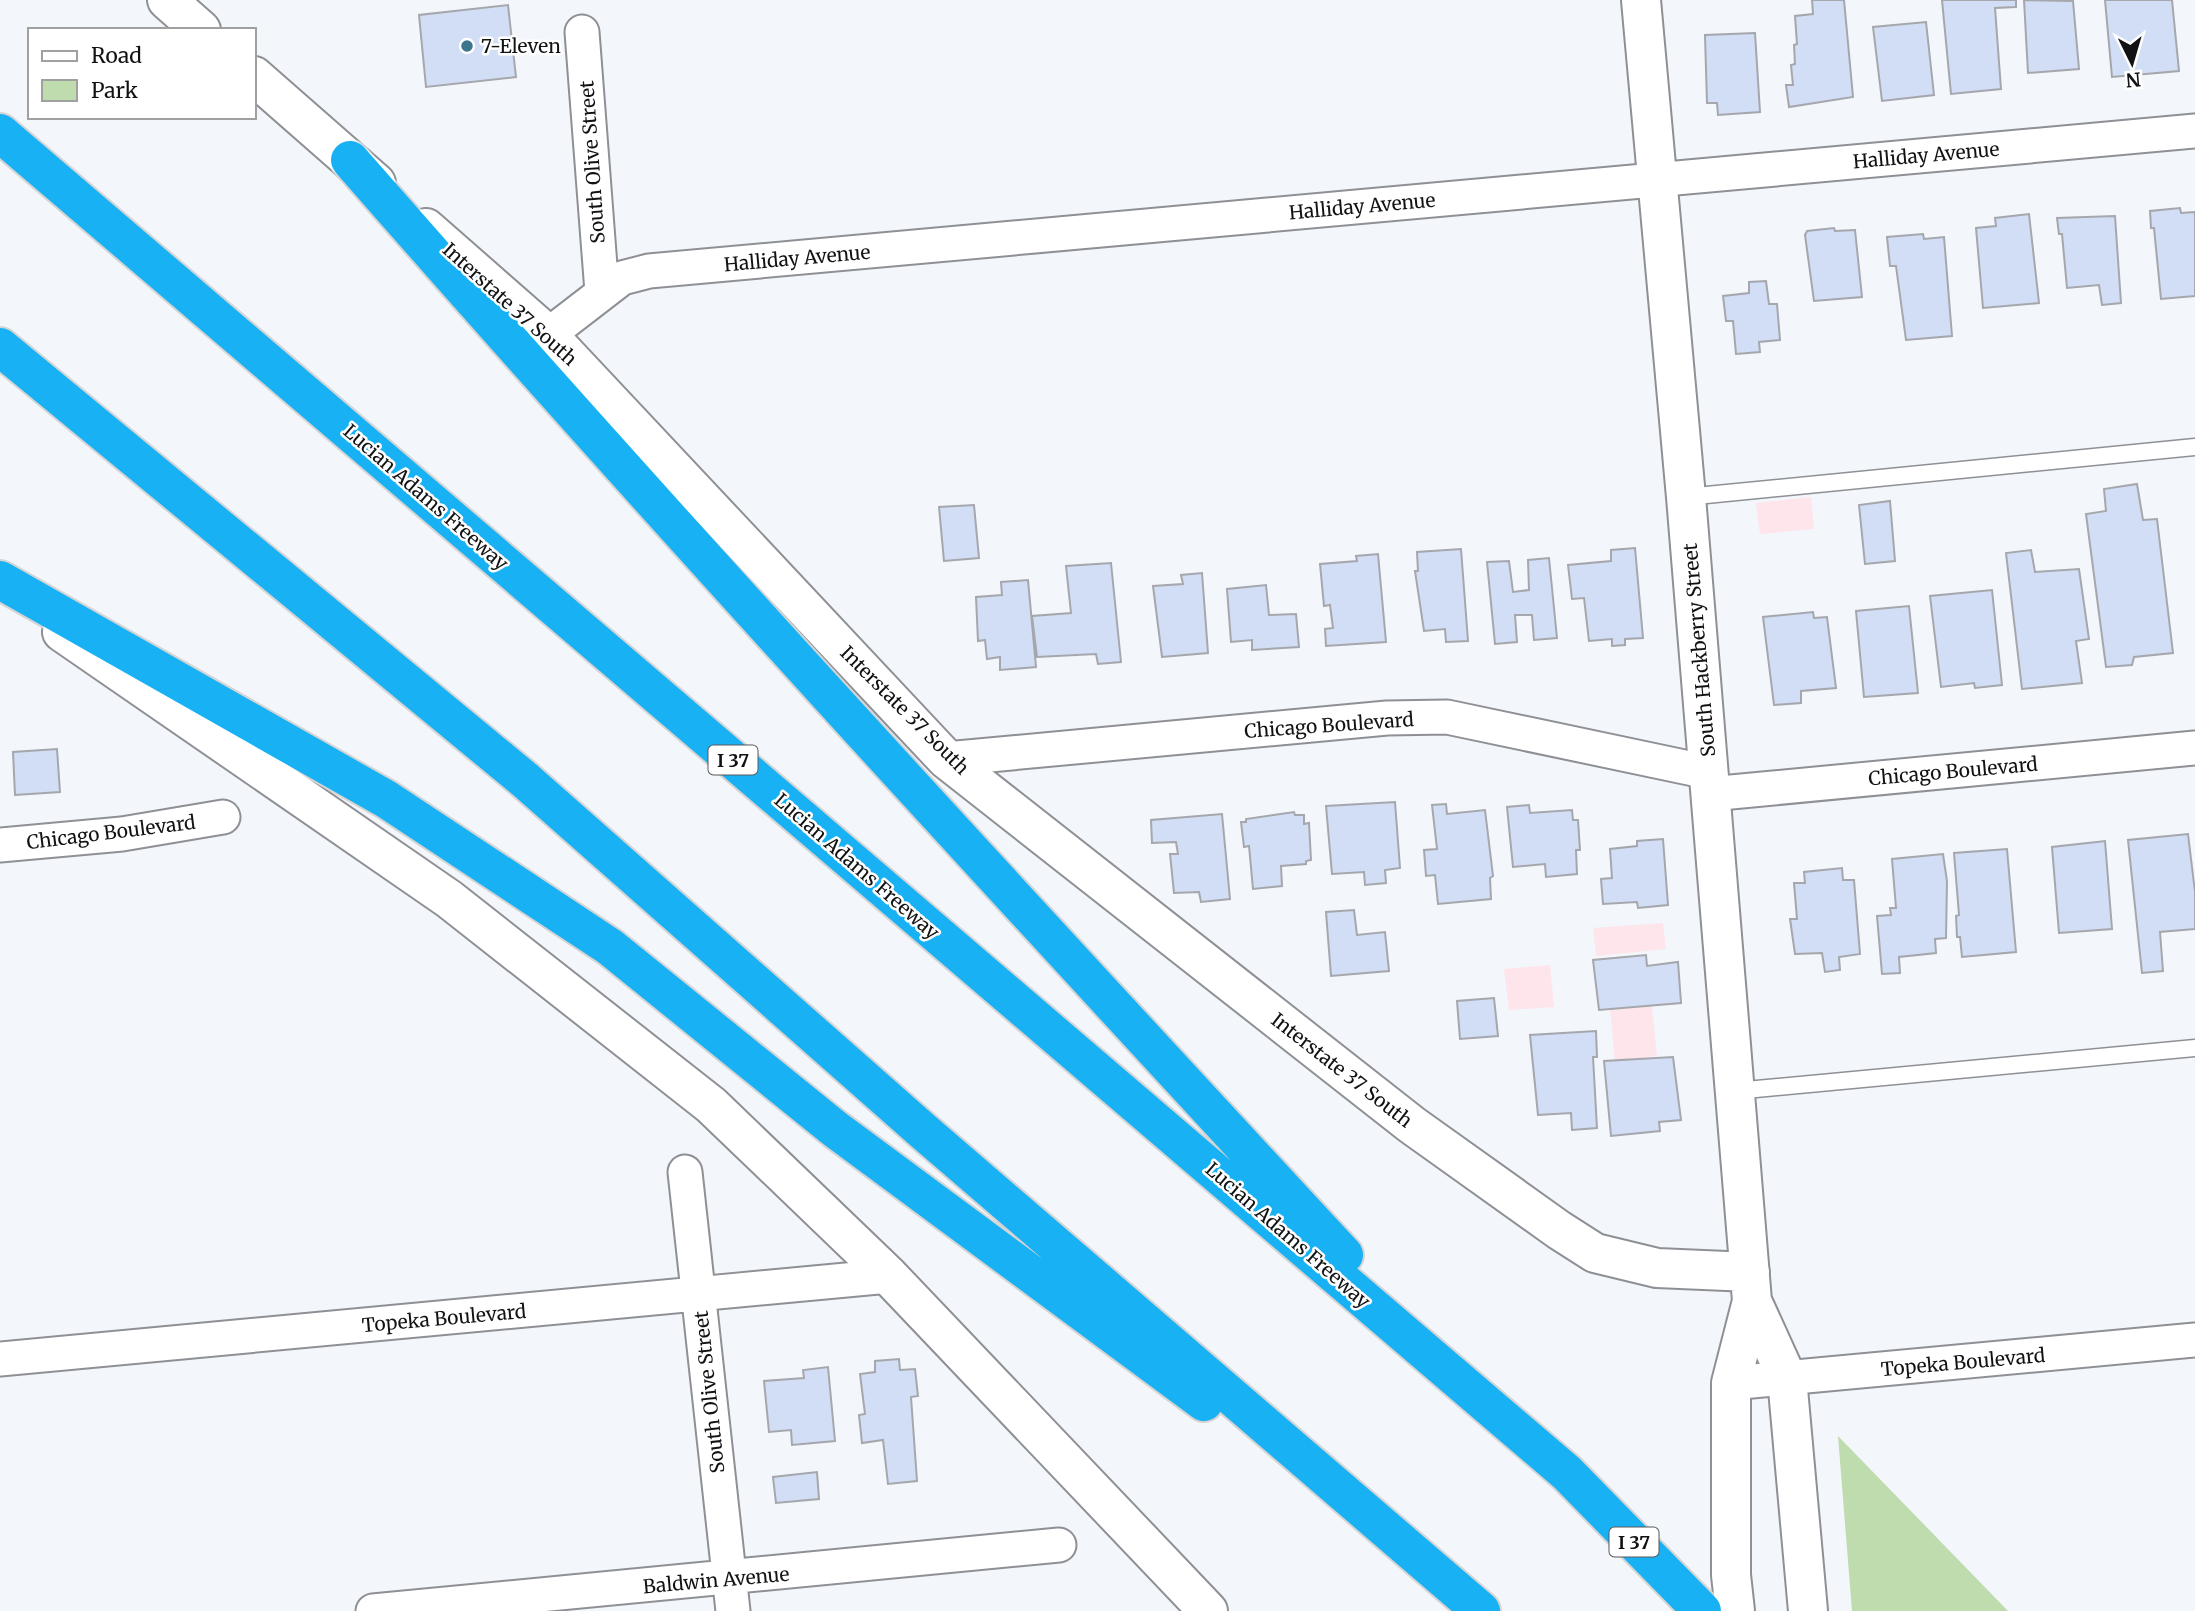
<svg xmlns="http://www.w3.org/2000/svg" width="2195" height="1611" viewBox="0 0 2195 1611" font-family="Merriweather,serif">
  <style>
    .industrial { fill: #fee4eb }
    .green { fill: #bfdcaf }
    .building { fill: #d2def5; stroke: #a5a7ac; stroke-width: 2 }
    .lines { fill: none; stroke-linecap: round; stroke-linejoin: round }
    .service-casing { stroke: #8e9095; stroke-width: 19 }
    .minor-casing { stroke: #8e9095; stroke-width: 37 }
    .secondary-casing { stroke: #8e9095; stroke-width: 42 }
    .motorway-casing { stroke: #d4d4d5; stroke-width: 42 }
    .service { stroke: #fff; stroke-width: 16 }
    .minor { stroke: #fff; stroke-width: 33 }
    .secondary { stroke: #fff; stroke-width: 38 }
    .motorway { stroke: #18b2f4; stroke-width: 38 }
    .poi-dot { fill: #3b758e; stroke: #fff; stroke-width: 2.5 }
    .labels { text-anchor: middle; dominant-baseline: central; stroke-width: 5; stroke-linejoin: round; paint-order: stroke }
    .shield { fill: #fff; stroke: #58595a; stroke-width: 2 }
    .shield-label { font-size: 18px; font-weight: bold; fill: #111214 }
    .poi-label { font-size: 19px; fill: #111214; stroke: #fff; text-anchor: start }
    .street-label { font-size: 19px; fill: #111214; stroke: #fff }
  </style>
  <rect width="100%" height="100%" fill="#f3f6fb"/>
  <path class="industrial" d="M1811,497l3,32 -54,5 -4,-31z
    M1663,923l3,26 -70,7 -3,-28z
    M1550,965l4,42 -45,3 -5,-41z
    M1652,1006l5,50 -42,5 -5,-52z"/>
  <path class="green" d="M1838,1436l170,175h-156z"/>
  <path class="building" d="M1812,0h32l9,97 -64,10 -3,-22h7l-2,-20 4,-1 -1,-19 3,-1 -2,-28 18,-2z
    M1942,0h74v7l-21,1 6,81 -50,5z
    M2024,0l49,1 6,68 -51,4z
    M2105,0h67l7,71 -67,6z
    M508,5l8,72 -90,10 -7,-72z
    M1926,22l8,73 -52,6 -9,-74z
    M1755,33l5,79 -42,3 -1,-12h-10l-2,-68z
    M2180,208l1,5 14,-1v84l-34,3 -7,-71h-3l-1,-17z
    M2029,214l10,89 -56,5 -7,-80 20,-2 -1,-8z
    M2115,216l6,87 -19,2 -3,-20 -32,3 -5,-54h-3l-2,-16z
    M1834,228l1,3 20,-1 7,67 -48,4 -9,-66 2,-4z
    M1923,234l1,5 20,-2 8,99 -46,4 -10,-74h-6l-3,-29z
    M1766,281l3,23h8l3,36 -21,2 1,10 -24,2 -3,-33h-7l-3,-25 26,-3v-11z
    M2137,484l6,36 14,-1 16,134 -39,4 -2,8 -26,2 -20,-153 20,-3 -2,-22z
    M1890,501l5,60 -30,3 -6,-59z
    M974,505l5,53 -35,3 -5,-54z
    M1635,548l8,90 -18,1v6l-13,1v-7l-23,2 -5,-43 -12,1 -4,-34 43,-4v-11z
    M1461,549l7,92 -22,1 -1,-13 -21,2 -9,-60h3l-1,-19z
    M2031,550l4,22 44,-3 10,70 -13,2 6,42 -60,6 -16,-136z
    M1378,554l8,88 -60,4 -1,-17 8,-1 -3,-23 -6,1 -4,-42 37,-3 -1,-5z
    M1549,558l8,80 -23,2 -2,-25h-17l2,27 -22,2 -8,-82 22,-1 4,31 16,-2 -1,-30z
    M1111,563l10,99 -23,2 -2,-10 -59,3 -5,-41 39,-3 -5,-47z
    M1202,573l6,80 -46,4 -9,-71 30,-2 -2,-9z
    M1028,580l8,87 -36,3v-13l-13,2 -2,-19 -7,1 -2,-44 26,-2 -1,-13z
    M1266,585l3,30 27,-1 3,33 -47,3v-10l-21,2 -4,-53z
    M1992,590l10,95 -27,3 -1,-5 -33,4 -11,-91z
    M1909,606l9,87 -54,4 -8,-86z
    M1813,612l1,6 13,-1 9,71 -35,3v12l-27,2 -11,-88z
    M57,749l3,43 -45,3 -2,-43z
    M1395,802l5,66 -15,2 1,13 -21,2 -1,-13 -32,2 -6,-68z
    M1446,804l1,10 38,-4 8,66 -3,2 1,21 -53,5 -3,-29 -9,1 -2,-26 13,-1 -5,-44z
    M1529,805l1,8 42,-3 1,10h5l2,30h-4l1,24 -31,3 -1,-13 -32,3 -6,-60z
    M1294,812l1,3h9v9l5,-1 2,37 -5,1v3l-25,2 1,20 -29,3 -4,-43 -5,1 -3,-25h5v-3z
    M1222,814l8,85 -29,3 -2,-10 -25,1 -4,-39h8l-2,-12 -24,1 -1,-23z
    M2188,834l7,58v37l-35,3 3,39 -21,2 -14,-133z
    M1663,839l5,66 -30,3 -1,-6 -34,2 -2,-25 11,-1 -2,-29 27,-3v-5z
    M2105,841l7,88 -53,4 -7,-86z
    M2007,849l9,103 -54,5 -2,-20h-3l-1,-21 3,-1 -5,-62z
    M1943,854l4,27 -1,57 -11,1 1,14 -37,4 1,16 -18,1 -5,-58 14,-1 -1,-7h6l-4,-49z
    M1842,868l1,12h11l6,74 -21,3 1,13 -15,2 -3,-19 -27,1 -5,-35h7l-3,-36h11l-1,-11z
    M1354,910l3,25 28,-3 4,39 -58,5 -5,-64z
    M1646,955l1,11 31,-4 3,41 -82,7 -6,-50z
    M1494,998l4,38 -38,3 -3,-38z
    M1596,1031l1,26h-4l4,71 -25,2 -1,-17 -33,2 -8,-80z
    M1673,1057l8,63 -22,2 1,9 -49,5 -7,-75z
    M899,1359l1,11 15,-1 3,27 -7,1 6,84 -29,3 -5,-44 -21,3 -3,-28 6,-1 -5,-40 15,-2v-11z
    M828,1367l7,74 -43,4 -1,-15 -22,2 -5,-51 40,-3 -1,-8z
    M817,1472l2,27 -43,4 -3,-26z"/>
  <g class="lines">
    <defs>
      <path id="service" d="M1686,497l509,-50
        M1735,1091l460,-43"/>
      <path id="minor" d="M582,32l20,260
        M548,335l74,-57 27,-7 1546,-140
        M946,759l441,-41 60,-1 261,55
        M1710,794l485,-46
        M0,845l122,-11 101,-17
        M685,1172l48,439
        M0,1359l889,-83
        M1731,1383l464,-43
        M373,1611l686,-66"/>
      <path id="secondary" d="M167,0l34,30
        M1641,0l45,497 66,804 -21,82v192l4,36
        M254,76l122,107
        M426,228l122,107 398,424 466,366 147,105 36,23 62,15 93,4
        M62,632l387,267 262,206 178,171 319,335
        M1752,1301l35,77 21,233"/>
      <path id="motorway" d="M0,133l1567,1340 135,138
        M350,160c325,371 659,733 994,1095
        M0,347l525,433 398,351 558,480
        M0,580l386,219 224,148 225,182 369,273"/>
    </defs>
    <use href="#service" class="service-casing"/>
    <use href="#minor" class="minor-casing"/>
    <use href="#secondary" class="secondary-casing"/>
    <use href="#motorway" class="motorway-casing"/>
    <use href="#service" class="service"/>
    <use href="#minor" class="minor"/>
    <use href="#secondary" class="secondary"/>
    <use href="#motorway" class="motorway"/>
  </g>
  <circle class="poi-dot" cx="467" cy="46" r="7"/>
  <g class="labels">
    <g class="shield">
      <rect x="708.5" y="745.5" width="49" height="29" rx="5"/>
      <rect x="1609.5" y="1527.5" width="49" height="29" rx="5"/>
    </g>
    <g class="shield-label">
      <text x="733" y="760">I 37</text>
      <text x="1634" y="1542">I 37</text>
    </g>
    <g class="poi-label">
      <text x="481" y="46">7-Eleven</text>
    </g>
    <g class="street-label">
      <text transform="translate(1926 155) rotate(-5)">Halliday Avenue</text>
      <text transform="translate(592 162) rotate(-94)">South Olive Street</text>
      <text transform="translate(1362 206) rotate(-5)">Halliday Avenue</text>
      <text transform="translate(797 258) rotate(-5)">Halliday Avenue</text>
      <text transform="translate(510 304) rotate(42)">Interstate 37 South</text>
      <text transform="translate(426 497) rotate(41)">Lucian Adams Freeway</text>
      <text transform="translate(1699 650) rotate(-95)">South Hackberry Street</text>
      <text transform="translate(905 710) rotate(45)">Interstate 37 South</text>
      <text transform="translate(1329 725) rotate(-4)">Chicago Boulevard</text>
      <text transform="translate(1953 771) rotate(-5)">Chicago Boulevard</text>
      <text transform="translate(111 832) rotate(-7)">Chicago Boulevard</text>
      <text transform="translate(857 866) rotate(41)">Lucian Adams Freeway</text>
      <text transform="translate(1342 1070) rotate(38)">Interstate 37 South</text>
      <text transform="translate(1288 1235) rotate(41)">Lucian Adams Freeway</text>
      <text transform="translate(444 1318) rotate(-5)">Topeka Boulevard</text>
      <text transform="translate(1963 1362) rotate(-5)">Topeka Boulevard</text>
      <text transform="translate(709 1392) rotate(-96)">South Olive Street</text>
      <text transform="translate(716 1580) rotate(-5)">Baldwin Avenue</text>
    </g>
  </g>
  <rect x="28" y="28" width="228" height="91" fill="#ffffff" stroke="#a0a0a1" stroke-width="2"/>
  <rect x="42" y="51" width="35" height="10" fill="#ffffff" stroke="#a0a0a1" stroke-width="2"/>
  <text x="91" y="63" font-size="21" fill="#111214">Road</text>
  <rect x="42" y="80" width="35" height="21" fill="#bfdcaf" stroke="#a0a0a1" stroke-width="2"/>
  <text x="91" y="98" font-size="21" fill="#111214">Park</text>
  <g transform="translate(2132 63) rotate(175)" stroke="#ffffff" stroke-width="5" paint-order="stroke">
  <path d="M0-5L12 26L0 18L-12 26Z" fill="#111214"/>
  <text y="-10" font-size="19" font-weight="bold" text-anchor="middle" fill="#111214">N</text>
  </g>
</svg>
